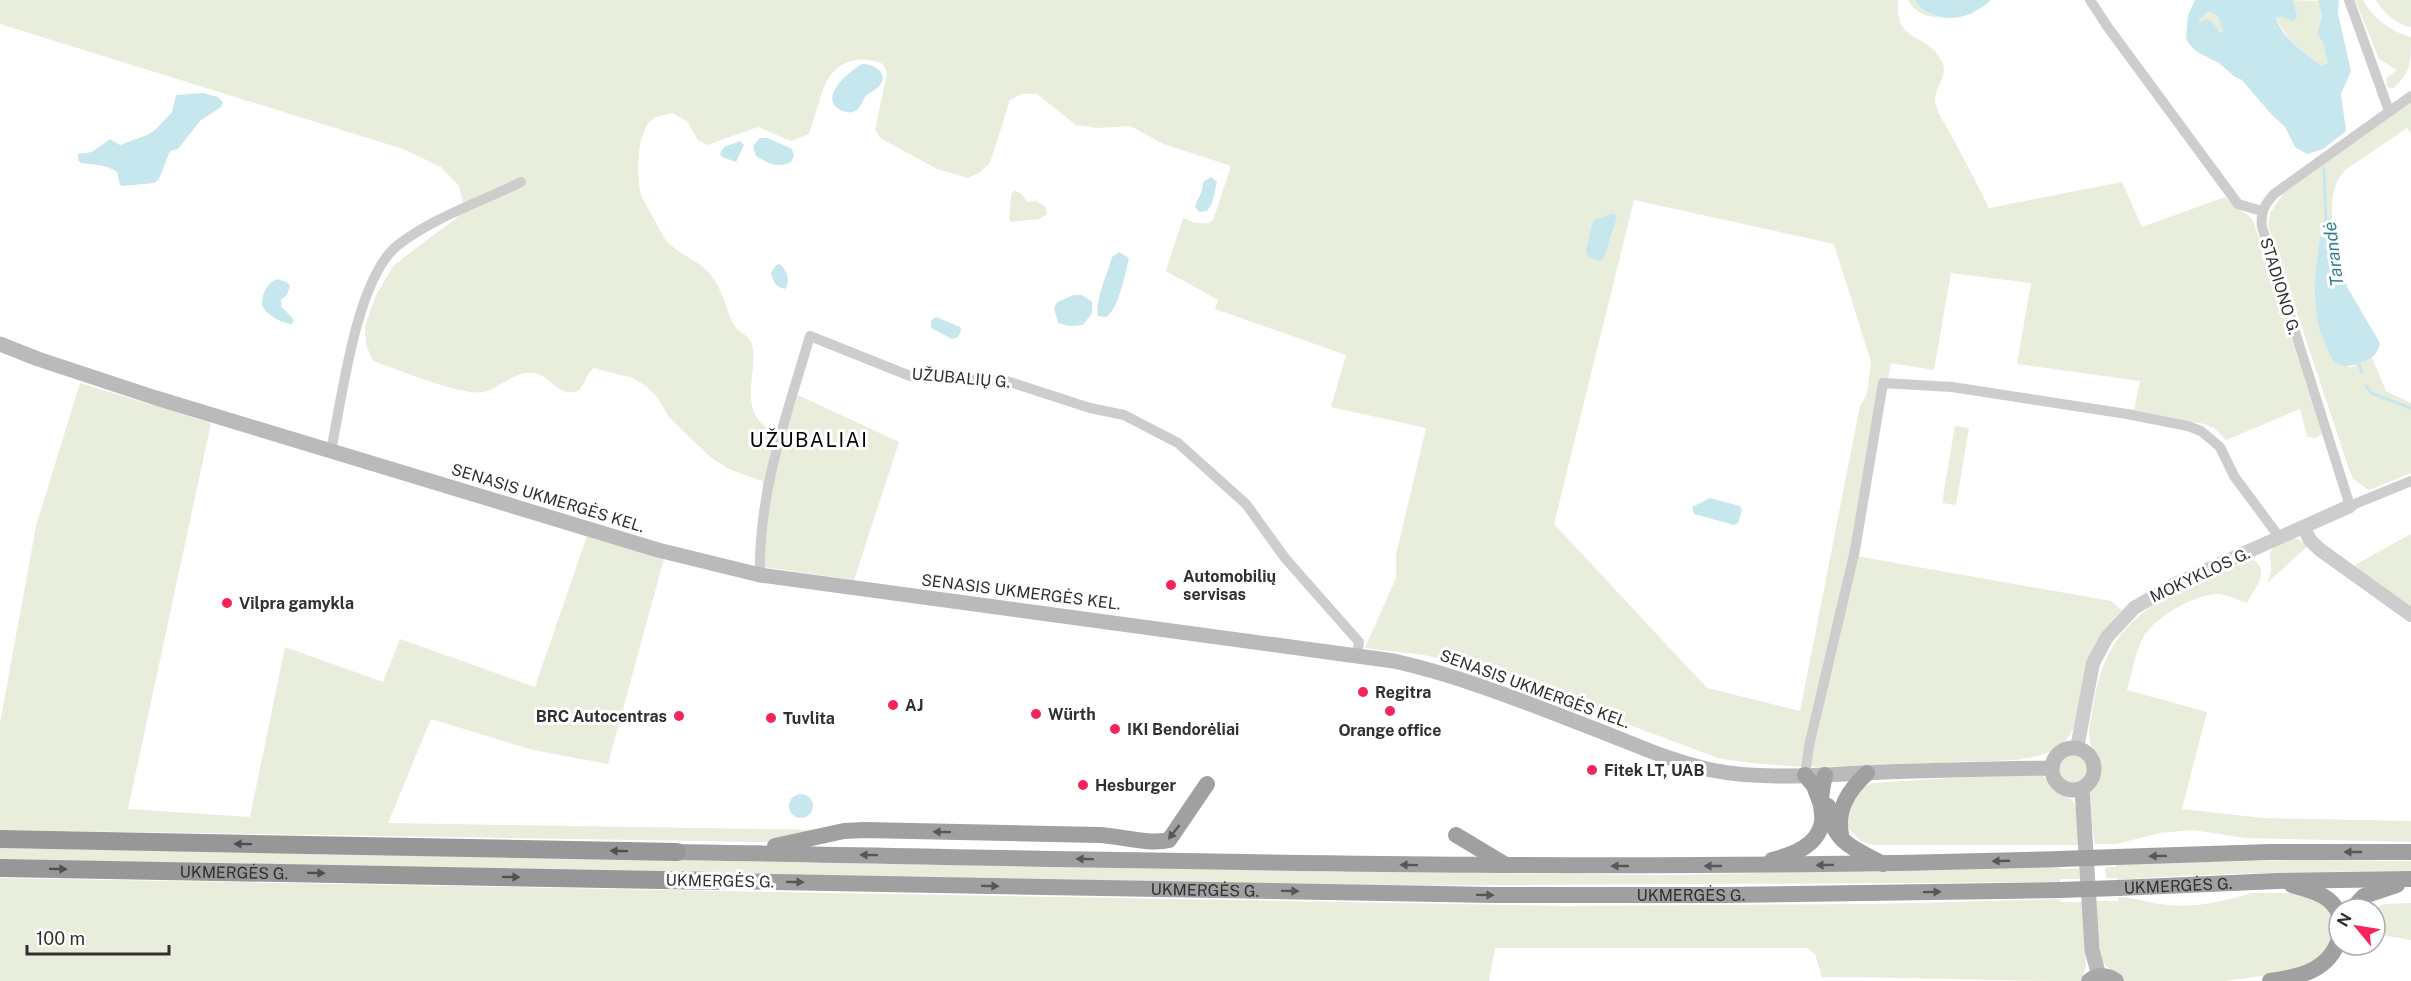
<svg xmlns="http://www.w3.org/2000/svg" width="2411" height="981" viewBox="0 0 2411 981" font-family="'Public Sans',sans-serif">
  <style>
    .green { fill: #e9eedc; fill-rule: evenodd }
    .water { fill: #c7e7ef; fill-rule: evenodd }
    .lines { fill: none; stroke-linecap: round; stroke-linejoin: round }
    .stream { stroke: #c7e7ef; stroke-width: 3 }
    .minor { stroke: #cdcdcd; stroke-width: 10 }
    .tertiary { stroke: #cdcdcd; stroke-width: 14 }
    .secondary { stroke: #bababa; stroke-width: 15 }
    .primary { stroke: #a8a8a8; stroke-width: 16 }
    .trunk { stroke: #a0a0a0; stroke-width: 16 }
    .motorway { stroke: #979797; stroke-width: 18 }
    .trunk-bridge { stroke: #a0a0a0; stroke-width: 16 }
    .oneway { fill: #575757 }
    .oneway2 { fill: #4f4f4f }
    .poi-dot { fill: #f4255b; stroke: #fff; stroke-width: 2 }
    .labels { text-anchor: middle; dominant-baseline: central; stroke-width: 6; stroke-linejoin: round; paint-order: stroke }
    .street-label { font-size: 16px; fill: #303030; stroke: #fff }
    .poi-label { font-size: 16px; font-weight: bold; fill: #303030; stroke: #fff; text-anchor: start }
    .water-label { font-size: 18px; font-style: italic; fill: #347f92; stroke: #fff }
    .quarter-label { font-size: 20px; letter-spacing: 1.5px; fill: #000; stroke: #fff }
  </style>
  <rect width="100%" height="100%" fill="#fff"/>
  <path class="green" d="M0,0h1898c-4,45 30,31 44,62 7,14 -8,25 -7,39 2,12 10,23 16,34 13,24 26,48 38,73l133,-26 20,45 83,-30 28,23 69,214 -7,4 -8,-1 -7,-28 -74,31 -12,-12 -10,-4 -70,-14 6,-29 -123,-17 14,-81 -80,-10 -17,97 -43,-7 -35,193 255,45 11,9c-16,17 -29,34 -36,57 -8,25 -2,53 -21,74 -7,8 -17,12 -27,15 -26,7 -56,4 -83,6 -78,4 -160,10 -237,-4l-236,-88 -58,-15 -59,-7 31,-70v-23l30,-127 -95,-21 15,-52 -131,-46 3,-9 -52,-29 17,-53c11,4 20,9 30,2l18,-54 -67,-22 -34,-18 -33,2 -21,-3 -39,-31h-16l-11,6 -20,63 -11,10 -11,5 -31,-9 -57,-31 -5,-8 12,-57 -4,-9c-19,-9 -44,-5 -55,15 -8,14 -13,39 -19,55l-18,7 -33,-14 -51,18 -9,-5 -11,-19 -15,-8c-5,2 -13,2 -18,5 -18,12 -18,58 -13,77 1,3 22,40 24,44 13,16 32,20 43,33 16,18 16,34 26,53 3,6 12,9 16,15 5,7 3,19 3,27 -4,35 -6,55 31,70l14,-42 101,47 -45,138 -98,-14 7,-85 -32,-11 -21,-13 -41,-40 -12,-20 -11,-11 -13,-8 -39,-10c-9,6 -9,21 -19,24 -17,3 -27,-17 -41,-19 -21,-2 -33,15 -51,19 -23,4 -86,-23 -110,-31l-7,-16 -1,-19 11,-31 18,-30 65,-49 4,-14 -4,-16 -18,-19 -38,-18 -403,-125zM1634,200l200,44 37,118 -4,32 -7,12 -60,305 -93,-23 -153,-164z
    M1908,0h7c4,10 16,14 25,18 -13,-1 -25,-5 -32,-18z
    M2293,0l26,1 3,15 -5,18 5,7 6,22 -7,2c-18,-13 -38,-28 -45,-49h21z
    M2355,0h8c9,18 29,32 48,37 0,24 0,37 -18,51l-6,-1 -1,-9 11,-8 -18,-11z
    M2376,0h35v27c-16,-3 -26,-13 -35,-27z
    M2208,12c12,2 11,9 15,18l-4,3 -20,-10v-3z
    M2411,101v33l-4,-6 -62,42c-13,15 -13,30 -13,49l-6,-2 23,151 23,-10 14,33 25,12v70l-42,17 -16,-11 -4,-10 -81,-244 2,-12 13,-19z
    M1014,190l8,4 5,8 9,-1 9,5 2,8 -8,5 -28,3 -2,-2 2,-25z
    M80,383l131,40 -83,386 122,8 35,-170 98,35 17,-43 135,48 52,-151 77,23 -56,205 -75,-14 -102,-31 -43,104 436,7 -35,12h-21l-768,-12v-107l36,-197z
    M1955,426l14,2 -13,77 -14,-2z
    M2411,534v73l-58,-41z
    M2290,538l8,1 10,7 -41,37c13,-25 -12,-30 23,-45z
    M2251,558c21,14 5,27 -4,45 -9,-3 -21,-9 -31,-9 -24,2 -59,22 -72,42 -9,15 -12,37 -17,54l80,22 -25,97 81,9 148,3v21l-166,-4 -52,-8 -33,3 -44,11h-21c-2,-15 -8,-34 -5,-50 2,-9 9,-15 8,-25 0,-12 -9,-22 -9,-35 0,-10 3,-21 5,-31 14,-94 81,-111 157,-145z
    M2058 769a14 14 0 1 1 28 0a14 14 0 1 1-28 0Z
    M2031,773l10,1 16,16 15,10 4,7 3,38h-207l-11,-4 -13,-13 -1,-24 14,-16 11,-5z
    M0,848l1369,24 303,3 388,-9v3l22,-1 1,11h-23v3l-690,4 -1370,-26z
    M2297,860l114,1v10c-98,1 -196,1 -294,9v-2h-11l-1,-11h11v-3z
    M0,878l1565,28 306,-2 189,-5 1,3h22l3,65 -5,14c-87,0 -173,-4 -259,-4l-7,-23 -8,-6h-312l-6,33h-1489z
    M2252,893h42l25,7 17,19 1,9 -1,7 -13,22 -31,15 -67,9h-102l-18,-16 -4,-6 -8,-58h25v-4c14,0 28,5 42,7 32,5 61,-2 92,-11z
    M2411,903v37l-36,-6v-25l9,-5z"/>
  <path class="water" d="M1915,0h76c-18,16 -40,24 -62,13 -6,-3 -11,-7 -14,-13z
    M2195,0h98l4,16 -4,6 -8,-5h-9c5,20 28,36 45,48l7,-2 -6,-22 -5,-7 5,-18 -4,-16h21l-1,14 13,57 -10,23 5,37 -23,18 -16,5 -12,-7 -10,-20 -14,-13 -29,-34 -7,-3 -16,-14 -22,-11 -8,-8 -3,-6 2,-23zM2208,12c12,2 11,9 15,18l-3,3 -8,-12 -6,-2 -7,4v-3z
    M862,64c13,0 30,11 15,24 -4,4 -9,5 -12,9 -3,5 -4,9 -8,13 -5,3 -9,3 -14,1 -28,-11 6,-40 19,-47z
    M203,93l15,4 5,5 -2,5 -21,14 -22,28 -8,2 -11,28 -5,4 -31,3 -3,-1 -3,-13c-11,-8 -23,-7 -36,-9l-3,-3v-6l14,-2 18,-13 10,6 27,-10 8,-5 17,-18 4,-17z
    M760,138h8l24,11 2,7 -3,6c-14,7 -23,1 -35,-6l-3,-10z
    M740,141l4,4 -8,17 -14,-5 -2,-3 4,-7z
    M1211,177l6,5 -5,21 -5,8 -8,1 -4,-5c2,-8 9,-16 8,-25z
    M1614,213l3,4 -13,40 -4,4 -11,-4 -3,-6 6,-27 2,-4z
    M2326,217l6,2 15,68 33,56c-2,11 -7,15 -17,19 -25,10 -31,1 -39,-22 -3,-7 -6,-14 -7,-22 -5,-33 0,-63 6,-96z
    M1119,252l10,6c-4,16 -10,51 -23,59l-8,-1c-4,-13 10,-44 14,-59z
    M780,264c7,7 11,16 5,25 -9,-2 -12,-7 -14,-16l5,-8z
    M277,279l10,3 3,4 -3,9 -6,5v6l13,14 -2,4c-9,0 -25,-9 -29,-17 -4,-10 5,-25 14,-28z
    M1074,295h8l10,7v11l-9,12 -14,1 -11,-3 -4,-15 3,-6z
    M936,317l24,10 1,4 -3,6 -6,2 -21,-11v-7z
    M1710,498l30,8 2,4 -4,13 -4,2 -40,-11 -2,-7z
    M789 806a12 12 0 1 1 24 0a12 12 0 1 1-24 0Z"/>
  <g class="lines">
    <path class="stream" d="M2324,168l2,52
      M2358,361l4,12
      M2366,386l5,7 40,15"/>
    <path class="minor" d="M2090,0l17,26 131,178 24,7
      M2349,0l40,111
      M2411,96l-137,98c-9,10 -14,18 -12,33l88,279 61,-25
      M331,451c11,-53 25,-173 67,-206 36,-28 83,-43 123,-63
      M760,575c-2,-83 27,-161 50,-239l100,40 97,5 83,27 34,7 54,28 68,61 39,54 74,84 -2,12
      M1805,775l4,-29 46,-196 28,-167 69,4 175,27 61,12 13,5 19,16 14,29 46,62"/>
    <path class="tertiary" d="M2304,528l6,12 9,9 92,66
      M2077,748l16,-85 14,-26 27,-29 39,-23 177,-79"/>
    <path class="secondary" d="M0,344l38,15 118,39 502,152 102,25 634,86c71,16 138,44 206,70 36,14 73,31 111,39 51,10 103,5 154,3 62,-3 124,-4 186,-5
      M2052 769a21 21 0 1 1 42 0a21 21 0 1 1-42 0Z
      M2082,789l10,161 7,26"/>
    <path class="primary" d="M2089,981c9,-7 18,-6 27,0"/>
    <g class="trunk">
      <path d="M1805,775l9,11 6,16"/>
      <path d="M1828,806c4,37 26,42 55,58"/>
      <path d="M1841,834c-5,-25 8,-44 26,-61"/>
      <path d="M1456,835l50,30"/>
      <path d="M775,846l69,-15 21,-1 234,5c22,1 50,10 70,5l38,-56"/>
      <path d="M677,852c461,8 922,21 1382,7"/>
      <path d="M2116,857l154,-5h141"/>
      <path d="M1772,860c20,-5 46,-14 50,-38 1,-6 -1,-13 -1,-19 0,-9 2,-19 4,-28"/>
      <path id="s1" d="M716,881l778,14h230l336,-5"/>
      <path d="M2292,885c19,6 39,9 47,29"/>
      <path id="s2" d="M2118,888l159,-7 134,-2"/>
      <path d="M2352,909l12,-13 33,-11"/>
      <path d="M2270,981c29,-4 59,-10 69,-42"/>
    </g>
    <g class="motorway">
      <path d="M0,839l677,13"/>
      <path id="s3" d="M0,868l716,13"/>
    </g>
    <path class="trunk-bridge" d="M2059,859l57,-2
      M2060,890l58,-2"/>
  </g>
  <defs><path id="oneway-solid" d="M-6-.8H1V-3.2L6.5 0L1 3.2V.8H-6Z" transform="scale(1.5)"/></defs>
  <g class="oneway">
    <use href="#oneway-solid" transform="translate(942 832) rotate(-179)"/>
    <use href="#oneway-solid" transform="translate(1174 832) rotate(128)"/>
    <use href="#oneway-solid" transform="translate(2353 852) rotate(180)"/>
    <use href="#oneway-solid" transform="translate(869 855) rotate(-179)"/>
    <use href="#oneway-solid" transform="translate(2158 856) rotate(179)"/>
    <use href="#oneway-solid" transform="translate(1085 859) rotate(-179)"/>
    <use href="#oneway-solid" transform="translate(2001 861) rotate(178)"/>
    <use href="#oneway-solid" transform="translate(1409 865) rotate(-179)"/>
    <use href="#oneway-solid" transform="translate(1825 865) rotate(179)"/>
    <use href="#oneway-solid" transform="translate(1620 866) rotate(180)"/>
    <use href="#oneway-solid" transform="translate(1713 866) rotate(180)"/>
    <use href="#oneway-solid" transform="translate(795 882) rotate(1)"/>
    <use href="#oneway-solid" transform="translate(990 886) rotate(1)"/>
    <use href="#oneway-solid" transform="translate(1290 891) rotate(1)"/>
    <use href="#oneway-solid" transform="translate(1932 892) rotate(-1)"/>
    <use href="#oneway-solid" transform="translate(1485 895) rotate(1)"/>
  </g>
  <g class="oneway2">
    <use href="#oneway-solid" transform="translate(243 844) rotate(-179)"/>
    <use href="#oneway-solid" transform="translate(619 851) rotate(-179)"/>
    <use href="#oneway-solid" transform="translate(58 869) rotate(1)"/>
    <use href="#oneway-solid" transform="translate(316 873) rotate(1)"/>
    <use href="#oneway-solid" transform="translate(511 877) rotate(1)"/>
  </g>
  <g class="poi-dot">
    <circle cx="1171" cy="585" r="6"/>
    <circle cx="227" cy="603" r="6"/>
    <circle cx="1363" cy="692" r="6"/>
    <circle cx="893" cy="705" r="6"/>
    <circle cx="1390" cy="711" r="6"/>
    <circle cx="1036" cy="714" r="6"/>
    <circle cx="679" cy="716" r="6"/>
    <circle cx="771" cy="718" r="6"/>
    <circle cx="1115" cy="729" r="6"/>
    <circle cx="1592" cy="770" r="6"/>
    <circle cx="1083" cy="785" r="6"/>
  </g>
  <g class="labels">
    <g class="street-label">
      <text transform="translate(2280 286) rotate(73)">STADIONO G.</text>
      <text transform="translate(961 378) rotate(5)">UŽUBALIŲ G.</text>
      <text transform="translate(548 498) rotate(17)">SENASIS UKMERGĖS KEL.</text>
      <text transform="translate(2200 575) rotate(-25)">MOKYKLOS G.</text>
      <text transform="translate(1021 592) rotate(7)">SENASIS UKMERGĖS KEL.</text>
      <text transform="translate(1535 689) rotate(20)">SENASIS UKMERGĖS KEL.</text>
      <text stroke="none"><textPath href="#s3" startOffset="234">UKMERGĖS G.</textPath></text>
      <text transform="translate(720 881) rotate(1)">UKMERGĖS G.</text>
      <text stroke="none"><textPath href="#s2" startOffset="60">UKMERGĖS G.</textPath></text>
      <text stroke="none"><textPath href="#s1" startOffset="489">UKMERGĖS G.</textPath></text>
      <text stroke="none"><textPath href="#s1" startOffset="975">UKMERGĖS G.</textPath></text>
    </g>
    <g class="poi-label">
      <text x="1183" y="576">Automobilių<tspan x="1183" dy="18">servisas</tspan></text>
      <text x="239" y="603">Vilpra gamykla</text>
      <text x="1375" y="692">Regitra</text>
      <text x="905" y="705">AJ</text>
      <text x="1048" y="714">Würth</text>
      <text x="667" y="716" text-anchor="end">BRC Autocentras</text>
      <text x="783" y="718">Tuvlita</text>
      <text x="1127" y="729">IKI Bendorėliai</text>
      <text x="1390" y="730" text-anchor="middle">Orange office</text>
      <text x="1604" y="770">Fitek LT, UAB</text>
      <text x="1095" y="785">Hesburger</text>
    </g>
    <g class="water-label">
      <text transform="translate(2333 254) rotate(-97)">Tarandė</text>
    </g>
    <g class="quarter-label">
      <text x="809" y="440">UŽUBALIAI</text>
    </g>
  </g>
  <g transform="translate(2357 927) rotate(300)"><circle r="28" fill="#ffffff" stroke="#acacac" stroke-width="1.5"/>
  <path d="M0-4.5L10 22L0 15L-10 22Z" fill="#f4255b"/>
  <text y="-9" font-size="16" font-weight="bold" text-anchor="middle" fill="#303030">N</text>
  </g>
  <path d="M27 945v9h142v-9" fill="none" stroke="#303030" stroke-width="3"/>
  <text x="36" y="945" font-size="18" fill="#303030" stroke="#ffffff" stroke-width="4.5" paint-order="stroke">100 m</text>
</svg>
